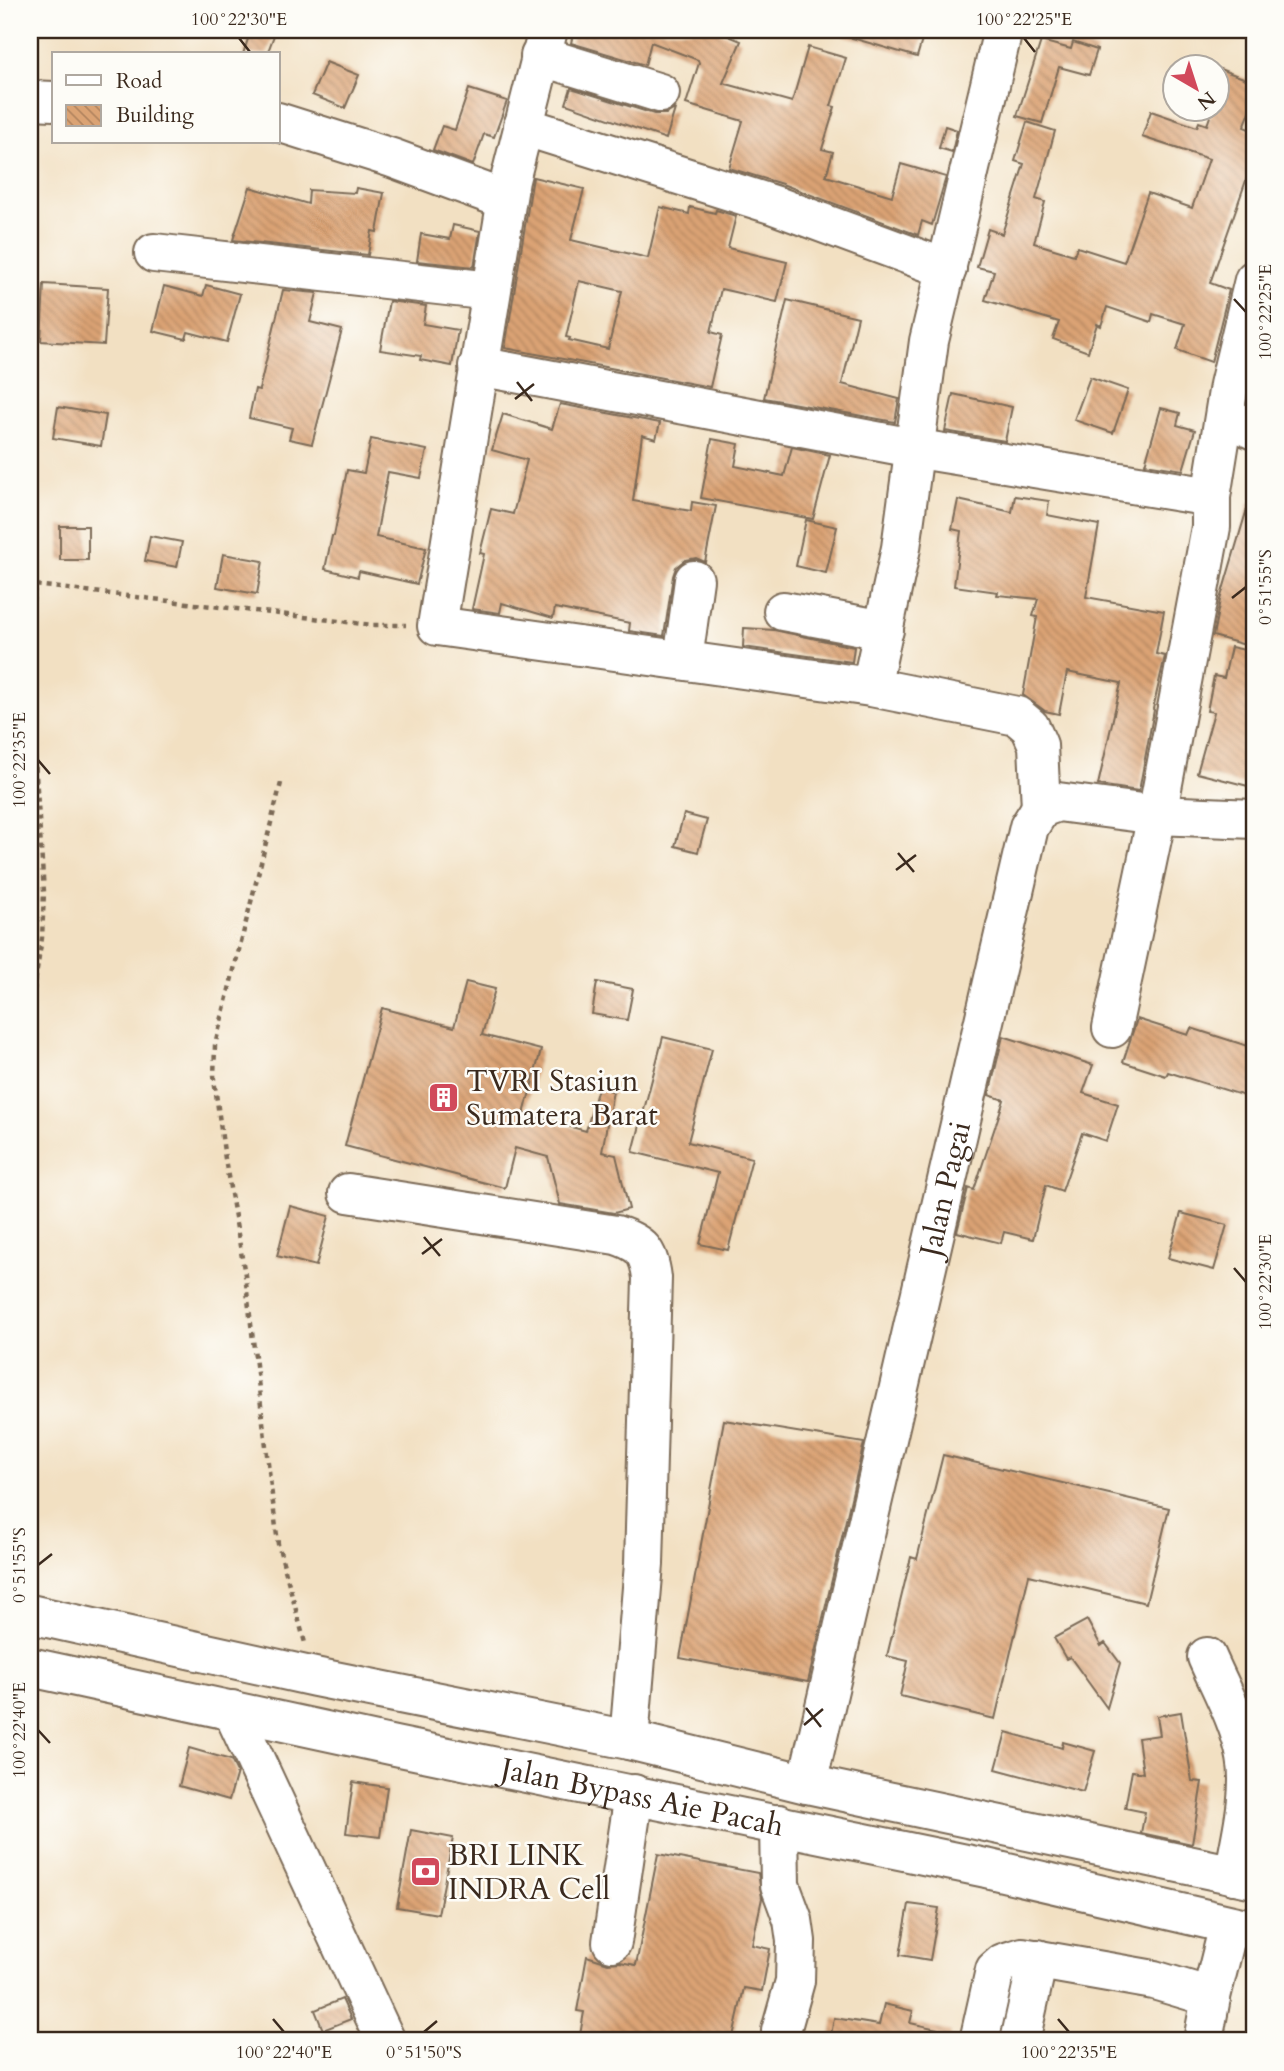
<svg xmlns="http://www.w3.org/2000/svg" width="1284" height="2071" viewBox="0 0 1284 2071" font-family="Cardo,serif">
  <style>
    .building { fill: url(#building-back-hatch); fill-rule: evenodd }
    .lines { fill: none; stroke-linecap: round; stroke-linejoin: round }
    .minor-casing { stroke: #7b6a57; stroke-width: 42 }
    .highway-casing { stroke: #7b6a57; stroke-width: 42 }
    .path { stroke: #7b6a57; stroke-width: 4.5; stroke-dasharray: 5 5; stroke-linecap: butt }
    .minor { stroke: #fff; stroke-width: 38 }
    .highway { stroke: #fff; stroke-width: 38 }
    .ticks { fill: none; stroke: #3b2a1e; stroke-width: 2.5 }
    .labels { text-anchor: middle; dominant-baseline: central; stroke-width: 5; stroke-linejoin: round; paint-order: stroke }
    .poi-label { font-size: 30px; fill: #3b2a1e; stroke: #fdfcf7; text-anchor: start }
    .street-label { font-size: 30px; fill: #3b2a1e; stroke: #fdfcf7 }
    .neatline { fill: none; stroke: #3b2a1e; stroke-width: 2.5 }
    .ticks-label { font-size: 18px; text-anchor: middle; fill: #3b2a1e }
  </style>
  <defs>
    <pattern id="building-back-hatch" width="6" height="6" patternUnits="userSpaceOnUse" patternTransform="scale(1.75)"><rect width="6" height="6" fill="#dba374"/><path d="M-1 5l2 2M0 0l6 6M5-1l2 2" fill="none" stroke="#b3855f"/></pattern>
  </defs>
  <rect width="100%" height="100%" fill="#fdfcf7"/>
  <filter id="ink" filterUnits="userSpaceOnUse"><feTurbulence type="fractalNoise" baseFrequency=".0143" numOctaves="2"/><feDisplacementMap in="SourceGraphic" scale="14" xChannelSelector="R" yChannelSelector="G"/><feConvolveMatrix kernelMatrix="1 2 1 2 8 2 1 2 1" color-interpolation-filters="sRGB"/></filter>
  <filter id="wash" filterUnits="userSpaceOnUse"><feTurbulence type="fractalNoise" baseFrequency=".00686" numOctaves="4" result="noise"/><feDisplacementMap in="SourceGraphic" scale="28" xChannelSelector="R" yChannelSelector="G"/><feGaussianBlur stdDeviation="1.57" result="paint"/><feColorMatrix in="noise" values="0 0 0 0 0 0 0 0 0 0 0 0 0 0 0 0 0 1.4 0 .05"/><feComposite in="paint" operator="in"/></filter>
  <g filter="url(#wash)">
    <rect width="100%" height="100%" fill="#f2e0c2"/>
    <g id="blocks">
      <path class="building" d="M251,30h25l-9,24h-24z
        M574,30h140l27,11 -18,42 69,19 16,-55 38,11 -15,48 4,1 -13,42 11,3 -7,24 66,20 9,-32 45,13 -14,48 -10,-4 -4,14 -136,-51 -53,-16 14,-47 -57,-17 13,-41 -1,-3 -47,-18 -6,23 -74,-22z
        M843,30h82l-8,27 -75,-22z
        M1041,41l30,8 2,-7 24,8 -8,25 -30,-8 -17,56 -25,-7z
        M326,62l33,13 -14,33 -33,-13z
        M1217,68l37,14v20l-10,25 10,4v43l-5,-2 -39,111 19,7 -18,72 -34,-12 8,-26 -32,-10 -2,8 -44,-15 -6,19 -4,-2 -9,28 -35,-13 6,-17 -74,-22 9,-29 -17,-4 11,-38 14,5 22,-70 -9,-3 12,-39 28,9 -19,68 9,3 -11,41 40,12 3,-8 47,15 24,-69 44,15 17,-49 -67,-22 9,-26 46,16 2,-5 8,3 6,-17h4z
        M571,88l83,26h12l9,-5 -9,30 -100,-35z
        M469,89l38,12 -13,36 -10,-3 -11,31 -40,-15 9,-24 13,4z
        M945,126l12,4 -5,22 -13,-4z
        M533,177l51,12 -13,51 77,18 12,-51 29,7 1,-7 25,6 1,-3 20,6 -8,32 59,14 -10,40 -56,-13 -10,43 11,3 -12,52 -205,-39zM579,281l43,10 -14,58 -39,-9 1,-2 -4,-1z
        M250,187l58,17 1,-14 46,3 1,-5 28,5 -7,39 -5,-1 -4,24 -135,-15z
        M453,225l27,6 -6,36 -57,-6 4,-27 29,5z
        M44,284l64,4 -4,57 -63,-4z
        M206,285l34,9 -13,48 -39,-10 -2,7 -33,-8 11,-45 39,10z
        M283,290l34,3 -7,29 32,8 -30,114 -23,-5 3,-11 -43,-10 6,-29 4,1z
        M787,300l71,17 -16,67 57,15 -4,23 -131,-24z
        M389,301l37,5 -3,18 35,6 -6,36 -32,-6 1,-4 -41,-6z
        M1090,377l38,13 -15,43 -39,-13z
        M953,394l59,13 -7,34 -60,-10z
        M560,404l100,19 -4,16 -14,-4 -9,66 58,10 1,-9 24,4 -11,56 -9,-4 -11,2 -9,7 -3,9 -9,60 -35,-5 1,-8 -75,-15 -2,10 -51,-15 -2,10 -28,-4 12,-55 -4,-1 11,-44 22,5 14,-54 -35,-10 11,-36 49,15z
        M58,407l48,8 -5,31 -48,-8z
        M1161,408l19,5 -3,12 18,5 -12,40 -38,-6z
        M371,439l56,11 -6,28 -33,-6 -12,65 50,11 -9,36 -58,-13 -1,6 -33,-8 7,-33h2l13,-66 17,3z
        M712,439l27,5 -4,22 49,10 8,-29 38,8 -17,64 -112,-21z
        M1015,496l34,5 -2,14 52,10 -13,72 78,14 -8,43 9,2 -12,53 1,1 -15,81 -41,-6 23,-102 -54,-11 -8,42 -14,-3 -22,-16 14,-78 -4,-1 5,-17 -41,-4 1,-3 -44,-6 7,-55 -9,-2 6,-29 54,12z
        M1249,502l5,1v126l-5,17 -36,-10 7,-36z
        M806,520l31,7 -11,46 -30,-7z
        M60,526h28v34h-28z
        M150,536l32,6 -5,25 -32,-6z
        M223,554l40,7 -6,33 -40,-7z
        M744,628l30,2 80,17 -2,15 -109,-15z
        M1231,647l23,5v110l-6,24 -51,-13 17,-61 -7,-1 7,-35 10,2z
        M684,814l23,6 -9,32 -23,-6z
        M466,982l29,7 -13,46 59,15 -17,64 62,17 12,-43 15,3 -11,61 14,3 13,54 -15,4 -54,-9 -12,-47 -33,-9 -10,40 -160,-42 37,-138 72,19z
        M597,982l36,7 -6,31 -35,-6z
        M1137,1019l51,16 3,-7 63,20v51l-86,-27 -2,4 -43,-14z
        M1003,1036l90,29 -10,28 35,11 -12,37 -24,-8 -20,58 -16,-6 -13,54 -29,-7 -3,11 -44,-11 11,-44 6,2 30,-90 -15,-5z
        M663,1037l49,12 -24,93 64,16 -24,92 -28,-6 18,-71 -85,-21z
        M290,1206l39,10 -13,50 -39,-10z
        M1181,1213l46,12 -13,45 -46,-12z
        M724,1420l140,23 -56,239 -128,-24z
        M943,1455l226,53 -23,95 -117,-28 -34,144 -95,-23 8,-35 -21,-5 24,-99 6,2z
        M1087,1620l14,26 4,-3 15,20 -13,45 -37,-51 -4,2 -12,-21z
        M1181,1712l11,69 10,1 -10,62 -51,-11 4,-21 -20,-4 7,-37 11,2 -5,-35 22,-3 -3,-19z
        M1006,1732l56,16 1,-6 32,9 -12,41 -87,-23z
        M189,1748l42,12 6,12 -8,28 -50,-14z
        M353,1782l34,5 -7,50 -34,-4z
        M411,1830l42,8 -15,76 -41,-7z
        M658,1854l100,19 4,25 -10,47 18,4 -8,42 -18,-3 -12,53h-153l5,-29 -7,-1 10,-55 21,7 12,-1 16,3z
        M909,1904l30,4 -9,52 -30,-5z
        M342,1999l9,20 -28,11 -8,-20z
        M884,2004l29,7 -3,12 41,9 -1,9h-120l4,-23 45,7z"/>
    </g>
  </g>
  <g filter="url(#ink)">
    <use href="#blocks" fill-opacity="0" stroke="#7b6a57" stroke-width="2"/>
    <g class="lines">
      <defs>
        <g id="minor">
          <path d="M548,30l-38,150 -73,446 434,61 146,29 13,11 8,18 3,63"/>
          <path d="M540,56l120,37"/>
          <path d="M30,100l24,1"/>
          <path d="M278,122l114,36 114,42"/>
          <path d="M523,126l251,79 173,64"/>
          <path d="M154,253l337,38"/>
          <path d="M478,366l435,82 298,49"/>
          <path d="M1225,416l29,14"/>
          <path d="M783,611l101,19"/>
          <path d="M683,660l11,-80"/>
          <path d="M871,687l30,-139 28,-207 74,-311"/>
          <path d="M1112,1028l45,-213 54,-288v-30l18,-112 25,-105"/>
          <path d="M348,1193l268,42c25,8 33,16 36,43l-8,286 -15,176"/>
          <path d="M1207,1657c14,32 33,66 39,100 7,35 -6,83 -12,118"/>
          <path d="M232,1710l154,331"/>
          <path id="s1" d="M807,1784l222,-957 12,-19 17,-6 99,13 97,4"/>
          <path d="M779,1824l1,61 13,35 3,21 -1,40 -14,50"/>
          <path d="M612,1942l22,-148"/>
          <path d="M979,2041l16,-71 8,-7 19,-6 132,23 57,17 18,-72"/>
          <path d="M1020,2041l18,-82"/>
          <path d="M1203,2041l8,-44"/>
        </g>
        <g id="highway">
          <path d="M30,1614l285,63 314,63 178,44 447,95"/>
          <path id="s2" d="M30,1667l365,79 591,122 268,62"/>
        </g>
      </defs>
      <use href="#minor" class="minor-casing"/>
      <use href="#highway" class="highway-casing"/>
      <path class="path" d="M30,536l5,49 337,40h34
        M30,622l5,-37
        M30,687l14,205 -2,46 -12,77
        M281,783l-66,262 -1,34 11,80 20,116 33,269 27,99"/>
      <use href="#minor" class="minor"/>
      <use href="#highway" class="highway"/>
    </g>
  </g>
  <path class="ticks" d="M239,38l11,14M1024,38l11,14M1234,299l12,13M517,382l15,19M515,399l19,-15M1232,598l14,-11M38,760l12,14M898,853l16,19M896,870l20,-15M424,1237l16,19M422,1254l20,-15M1234,1268l12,14M38,1565l14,-11M806,1708l15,19M804,1725l19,-16M38,1730l12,13M273,2019l11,13M1058,2019l11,13M424,2032l13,-11"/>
  <defs>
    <symbol id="building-square" viewBox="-11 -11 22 22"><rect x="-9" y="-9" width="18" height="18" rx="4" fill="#d1495b" stroke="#fdfcf7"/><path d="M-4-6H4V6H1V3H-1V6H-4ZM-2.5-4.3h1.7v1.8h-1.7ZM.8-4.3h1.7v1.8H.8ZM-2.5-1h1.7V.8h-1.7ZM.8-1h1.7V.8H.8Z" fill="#fff"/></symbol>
    <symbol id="bank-square" viewBox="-11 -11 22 22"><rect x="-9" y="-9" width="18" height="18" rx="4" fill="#d1495b" stroke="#fdfcf7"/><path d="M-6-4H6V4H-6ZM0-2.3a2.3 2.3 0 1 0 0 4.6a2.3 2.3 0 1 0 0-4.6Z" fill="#fff"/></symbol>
  </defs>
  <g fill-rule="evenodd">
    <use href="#building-square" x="426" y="1080" width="35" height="35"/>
    <use href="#bank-square" x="408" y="1854" width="35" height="35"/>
  </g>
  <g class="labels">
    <g class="poi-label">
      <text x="466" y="1081">TVRI Stasiun<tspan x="466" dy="34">Sumatera Barat</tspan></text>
      <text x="448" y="1855">BRI LINK<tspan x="448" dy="34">INDRA Cell</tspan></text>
    </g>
    <g class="street-label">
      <text stroke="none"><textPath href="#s1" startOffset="611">Jalan Pagai</textPath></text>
      <text stroke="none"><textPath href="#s2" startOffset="626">Jalan Bypass Aie Pacah</textPath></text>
    </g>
  </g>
  <rect width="1284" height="2071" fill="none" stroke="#fdfcf7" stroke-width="77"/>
  <rect x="52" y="52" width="228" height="91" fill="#fdfcf7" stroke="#afa8a0" stroke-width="2"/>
  <rect x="66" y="75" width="35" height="10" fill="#ffffff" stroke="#afa8a0" stroke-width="2"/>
  <text x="116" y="88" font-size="21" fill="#3b2a1e">Road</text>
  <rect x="66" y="105" width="35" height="21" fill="url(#building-back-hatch)" stroke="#afa8a0" stroke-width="2"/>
  <text x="116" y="122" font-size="21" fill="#3b2a1e">Building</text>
  <g transform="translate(1196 88) rotate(141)"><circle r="33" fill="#fdfcf7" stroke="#afa8a0" stroke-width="2"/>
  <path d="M0-5L12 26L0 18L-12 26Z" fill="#d1495b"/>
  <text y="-10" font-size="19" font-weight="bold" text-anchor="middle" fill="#3b2a1e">N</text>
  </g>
  <rect x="38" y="38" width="1208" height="1994" class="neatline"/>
  <g class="ticks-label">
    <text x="239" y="25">100°22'30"E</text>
    <text x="1024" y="25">100°22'25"E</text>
    <text transform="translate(1265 312) rotate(-90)" y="6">100°22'25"E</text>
    <text transform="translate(1265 587) rotate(-90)" y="6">0°51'55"S</text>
    <text transform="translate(19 760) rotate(-90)" y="6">100°22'35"E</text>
    <text transform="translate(1265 1282) rotate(-90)" y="6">100°22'30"E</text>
    <text transform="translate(19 1565) rotate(-90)" y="6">0°51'55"S</text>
    <text transform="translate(19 1730) rotate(-90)" y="6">100°22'40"E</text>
    <text x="284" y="2058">100°22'40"E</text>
    <text x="424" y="2058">0°51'50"S</text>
    <text x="1069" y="2058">100°22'35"E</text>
  </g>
</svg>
